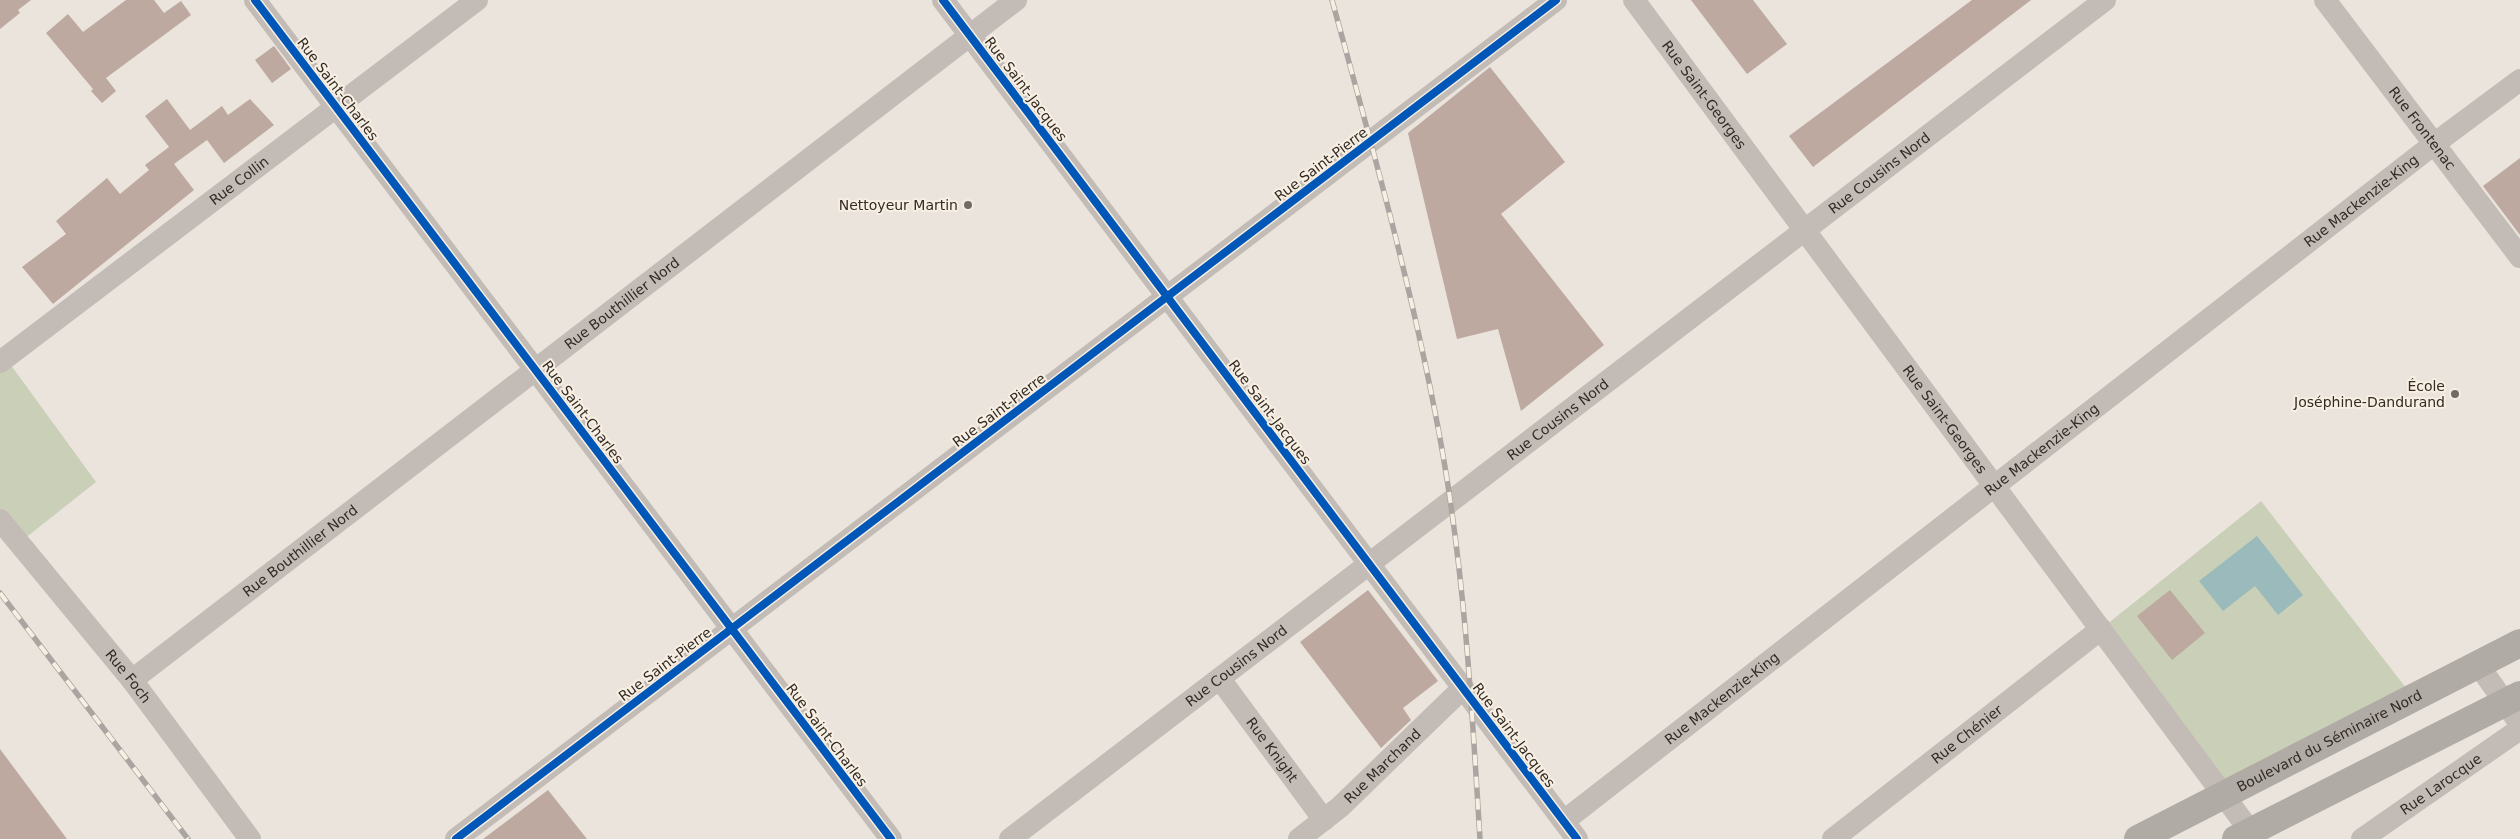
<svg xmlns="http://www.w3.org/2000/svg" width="2520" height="839" viewBox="0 0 2520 839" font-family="'DejaVu Sans',sans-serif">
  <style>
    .green { fill: #cacfb7 }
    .water { fill: #9ababb }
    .building { fill: #bda99f }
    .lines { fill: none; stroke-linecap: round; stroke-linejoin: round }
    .minor { stroke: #c3bcb6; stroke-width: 22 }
    .major { stroke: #b1aba6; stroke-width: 28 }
    .rail-casing { stroke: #aaa5a1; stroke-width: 5.5 }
    .rail { stroke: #f8efe3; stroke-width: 4; stroke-dasharray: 11; stroke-linecap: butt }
    .cycleway-casing { stroke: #f8efe3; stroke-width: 11 }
    .cycleway { stroke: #0057b8; stroke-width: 8 }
    .poi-dot { fill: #736b65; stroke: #f8efe3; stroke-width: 2 }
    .labels { text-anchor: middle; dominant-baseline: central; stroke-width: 4; stroke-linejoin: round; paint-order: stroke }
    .street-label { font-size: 14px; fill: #332a25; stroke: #f8efe3 }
    .poi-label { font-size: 14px; fill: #332a25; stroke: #f8efe3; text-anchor: end }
  </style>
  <rect width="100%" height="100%" fill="#eae4dd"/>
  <path class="green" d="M5,357l91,125 -77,61 -19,-23v-158z
    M2261,501l152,196 -190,97 -122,-165z"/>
  <path class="water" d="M2257,536l46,59 -25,20 -23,-29 -32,25 -24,-30z"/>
  <path class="building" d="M0,0h31l-13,10 2,3 -20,16z
    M126,0h28l10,13 17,-12 10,14 -85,63 10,13 -14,12 -11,-12 2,-2 -47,-56 22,-19 15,18z
    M1691,0h62l34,44 -40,30z
    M1972,0h59l-218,167 -24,-31z
    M274,46l17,23 -19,14 -17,-23z
    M1490,67l75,95 -64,52 103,131 -83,66 -23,-82 -41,10 -49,-206z
    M167,99l23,31 32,-24 6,9 22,-16 24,26 -50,38 -17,-23 -33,24 20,26 -141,114 -31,-37 44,-33 -10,-13 51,-43 13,16 29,-24 -4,-5 24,-18 -24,-31z
    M2520,158v77l-37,-49z
    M1368,590l70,91 -35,27 8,12 -30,28 -81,-106z
    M2170,590l35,43 -33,27 -35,-44z
    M0,749l67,90h-67z
    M548,790l39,49h-104z"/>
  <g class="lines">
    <g class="minor">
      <path d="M255,0l636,839"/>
      <path d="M943,0l634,839"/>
      <path id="s1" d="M1634,0l622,839"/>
      <path id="s2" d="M2325,0l195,257"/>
      <path id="s3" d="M0,362l477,-362"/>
      <path id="s4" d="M0,520l132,160 118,159"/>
      <path d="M2477,663l43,61"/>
      <path id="s5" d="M1220,679l104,141"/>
      <path id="s6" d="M132,680l884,-680"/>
      <path id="s7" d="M1564,821l870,-677 86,-64"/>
      <path d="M456,839l1100,-839"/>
      <path id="s8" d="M1010,839l1095,-839"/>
      <path id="s9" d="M1299,839l41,-32 123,-119"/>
      <path id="s10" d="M1833,839l268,-210"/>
      <path id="s11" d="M2362,839l158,-110"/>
    </g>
    <g class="major">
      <path id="s12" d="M2138,839l382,-196"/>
      <path d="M2236,839l284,-144"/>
    </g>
    <defs>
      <path id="rail" d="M1332,0c41,150 84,301 111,455 22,127 29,255 37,384
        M0,593l188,246"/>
    </defs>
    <use href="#rail" class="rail-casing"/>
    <use href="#rail" class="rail"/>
    <defs>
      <path id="cycleway" d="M255,0l636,839
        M943,0l634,839
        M456,839l1100,-839"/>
    </defs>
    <use href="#cycleway" class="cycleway-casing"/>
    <use href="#cycleway" class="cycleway"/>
  </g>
  <g class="poi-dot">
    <circle cx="968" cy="205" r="5"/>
    <circle cx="2455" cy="394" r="5"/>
  </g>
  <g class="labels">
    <g class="street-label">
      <text transform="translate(338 89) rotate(53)">Rue Saint-Charles</text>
      <text transform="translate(1026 89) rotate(53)">Rue Saint-Jacques</text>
      <text stroke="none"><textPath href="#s1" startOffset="118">Rue Saint-Georges</textPath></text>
      <text stroke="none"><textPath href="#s2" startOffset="161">Rue Frontenac</textPath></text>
      <text transform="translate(1321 164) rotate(-37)">Rue Saint-Pierre</text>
      <text stroke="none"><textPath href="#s8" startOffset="1095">Rue Cousins Nord</textPath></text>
      <text stroke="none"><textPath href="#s3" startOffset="300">Rue Collin</textPath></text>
      <text stroke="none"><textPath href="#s7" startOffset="1010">Rue Mackenzie-King</textPath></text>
      <text stroke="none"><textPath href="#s6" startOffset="618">Rue Bouthillier Nord</textPath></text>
      <text transform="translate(999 410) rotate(-37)">Rue Saint-Pierre</text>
      <text transform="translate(583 412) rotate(53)">Rue Saint-Charles</text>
      <text transform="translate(1270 412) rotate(53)">Rue Saint-Jacques</text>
      <text stroke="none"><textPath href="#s1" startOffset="522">Rue Saint-Georges</textPath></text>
      <text stroke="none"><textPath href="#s8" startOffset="690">Rue Cousins Nord</textPath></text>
      <text stroke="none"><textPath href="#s7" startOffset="605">Rue Mackenzie-King</textPath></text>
      <text stroke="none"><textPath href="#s6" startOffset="212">Rue Bouthillier Nord</textPath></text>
      <text transform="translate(665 664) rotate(-37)">Rue Saint-Pierre</text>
      <text stroke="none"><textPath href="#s8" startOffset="285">Rue Cousins Nord</textPath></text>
      <text stroke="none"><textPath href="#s4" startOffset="202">Rue Foch</textPath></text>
      <text stroke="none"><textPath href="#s7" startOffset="200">Rue Mackenzie-King</textPath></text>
      <text stroke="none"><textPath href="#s10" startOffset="170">Rue Chénier</textPath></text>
      <text transform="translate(827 735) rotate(53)">Rue Saint-Charles</text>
      <text transform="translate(1514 735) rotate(53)">Rue Saint-Jacques</text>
      <text stroke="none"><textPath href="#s12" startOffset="215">Boulevard du Séminaire Nord</textPath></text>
      <text stroke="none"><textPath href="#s5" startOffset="88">Rue Knight</textPath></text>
      <text stroke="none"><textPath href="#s9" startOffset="111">Rue Marchand</textPath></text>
      <text stroke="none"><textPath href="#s11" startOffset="96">Rue Larocque</textPath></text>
    </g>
    <g class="poi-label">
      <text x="958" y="205">Nettoyeur Martin</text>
      <text x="2445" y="386">École<tspan x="2445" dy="16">Joséphine-Dandurand</tspan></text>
    </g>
  </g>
</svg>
